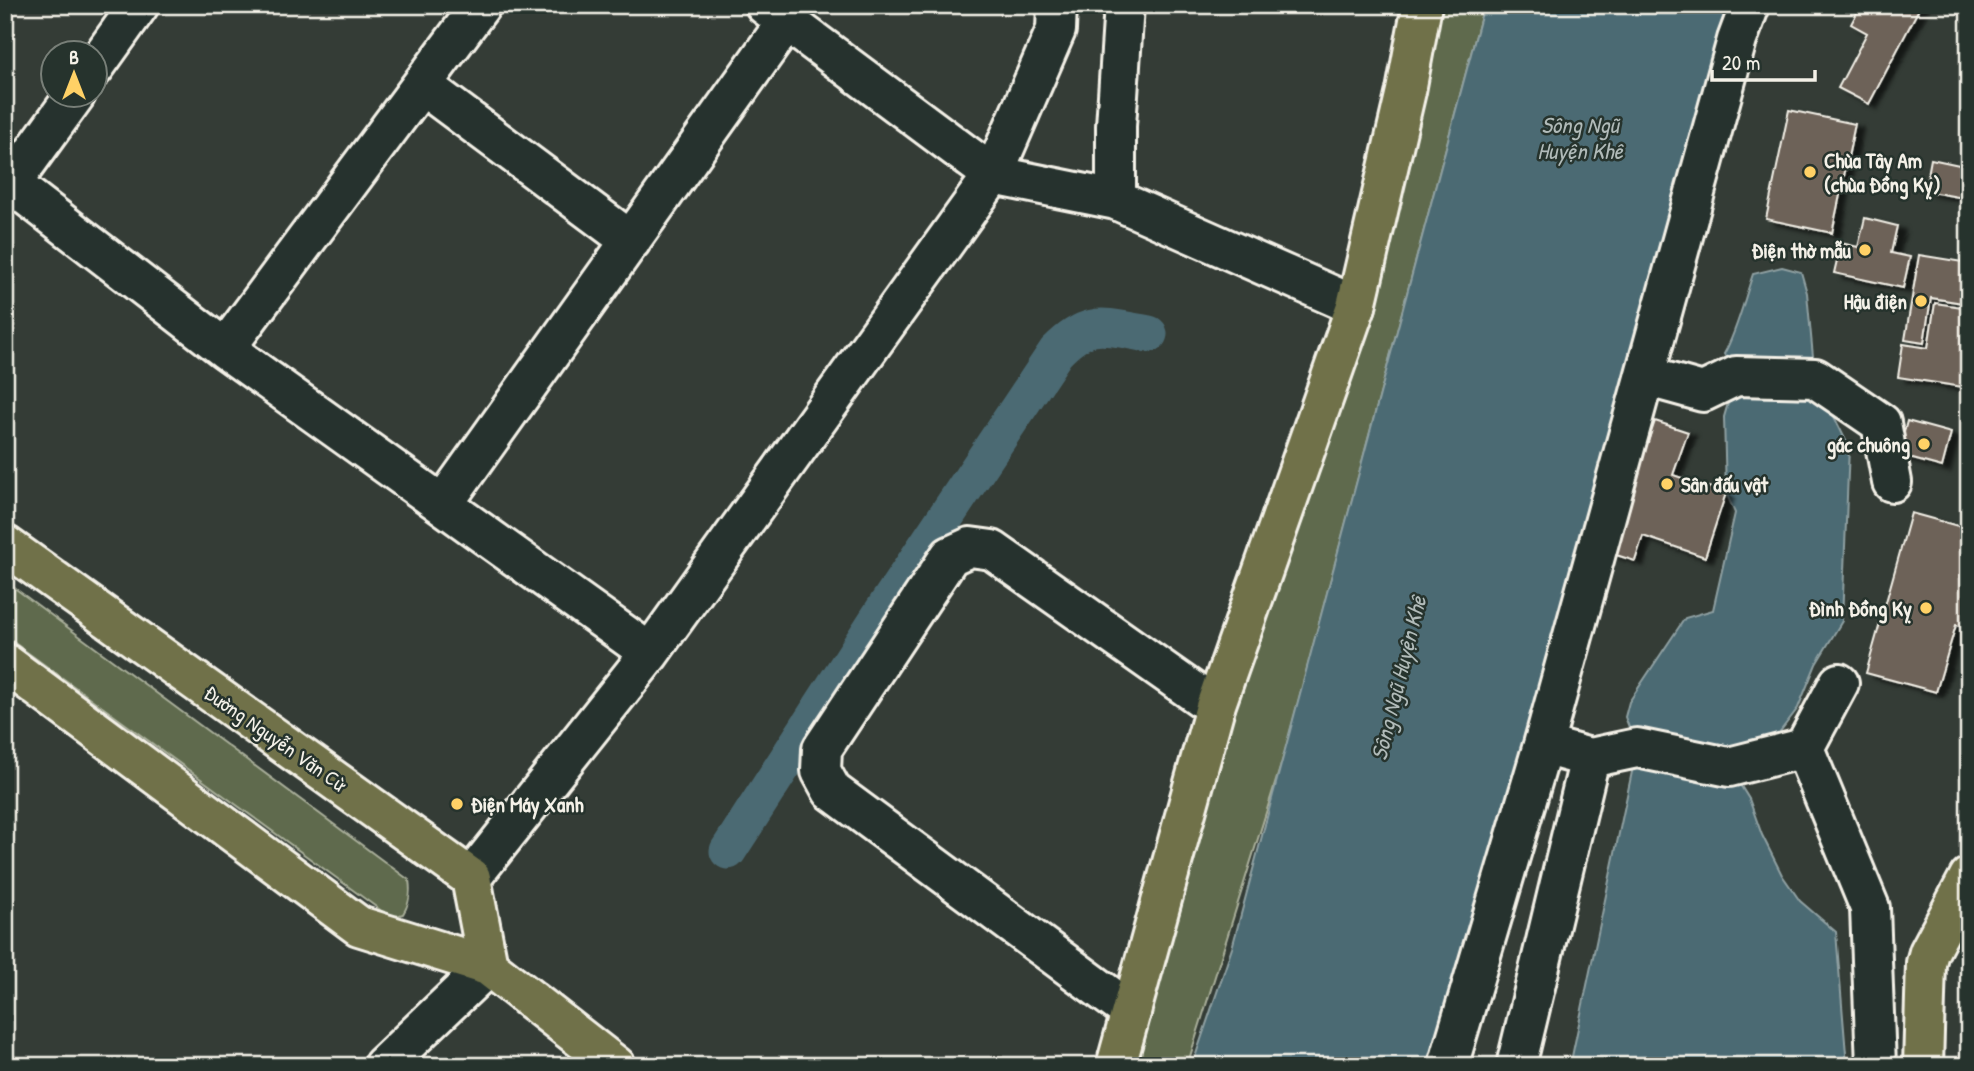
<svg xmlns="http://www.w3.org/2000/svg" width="1974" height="1071" viewBox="0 0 1974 1071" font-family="'Patrick Hand',sans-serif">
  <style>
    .green { fill: #5e6b4d; stroke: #a9ae9a; stroke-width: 2 }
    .water { fill: #4c6a73; stroke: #8fa0a2; stroke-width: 2 }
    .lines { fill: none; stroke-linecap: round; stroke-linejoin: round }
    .canal { stroke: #4c6a73; stroke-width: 37 }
    .building { fill: #6d6259; stroke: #f4f1e8; stroke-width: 2; filter: url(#shadow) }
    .minor-casing { stroke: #f4f1e8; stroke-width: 44 }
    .major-casing { stroke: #f4f1e8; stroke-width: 44 }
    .minor { stroke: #26332d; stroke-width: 38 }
    .major { stroke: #6f714a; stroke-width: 38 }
    .poi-dot { fill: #ffd166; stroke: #26332d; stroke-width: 2.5 }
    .labels { text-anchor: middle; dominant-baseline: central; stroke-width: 5; stroke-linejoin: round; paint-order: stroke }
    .poi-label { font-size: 21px; font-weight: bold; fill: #f4f1e8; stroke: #26332d; text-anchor: end }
    .street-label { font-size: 21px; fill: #f4f1e8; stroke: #26332d }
    .water-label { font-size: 23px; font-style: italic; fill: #b1bbb9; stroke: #26332d }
  </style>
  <defs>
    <filter id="shadow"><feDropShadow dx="8" dy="4.5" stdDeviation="2" flood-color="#0009"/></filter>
  </defs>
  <rect width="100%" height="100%" fill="#343c36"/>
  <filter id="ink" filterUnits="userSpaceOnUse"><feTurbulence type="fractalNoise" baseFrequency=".0143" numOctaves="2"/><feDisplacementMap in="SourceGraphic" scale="14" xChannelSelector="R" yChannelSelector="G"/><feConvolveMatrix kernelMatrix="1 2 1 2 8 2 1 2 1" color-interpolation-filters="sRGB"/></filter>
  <g filter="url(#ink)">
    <path class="green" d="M1422,5h62l-200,750 -97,311h-71l240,-760z
      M5,581l404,299c2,13 1,23 -6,34l-10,3 -10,-5 -378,-276z"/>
    <path class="water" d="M1484,5h266l-302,1061h-256l40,-118z
      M1782,267l19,5 6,21 8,85 34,69 -7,174 -26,43 -18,44 -23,30 -46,29 20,32 13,36 20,40 18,26 36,31 11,134h-277l67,-318 -12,-31 4,-15 56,-84 28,-8 22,-97 -9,-20 -2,-76 12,-41 -12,-22c13,-23 20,-54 29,-80z"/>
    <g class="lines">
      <path class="canal" d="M728,851l160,-248 168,-251c34,-35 48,-25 93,-18"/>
    </g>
    <path class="building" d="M1861,5h60l-52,99 -31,-16 29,-55 -16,-9z
      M1789,110l66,14 -23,109 -66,-14z
      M1931,159l38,8v32l-44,-8z
      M1865,218l32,8 -6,27 19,4 -7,31 -69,-15 7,-30 17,4z
      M1919,255l50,8v41l-38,-6 -7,45 -19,-3z
      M1935,303l34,5v80l-71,-11 5,-33 25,4z
      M1655,421l33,11 -15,43 53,18 -21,64 -62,-21 -8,25 -25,-8z
      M1907,421l44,12 -9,34 -44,-12z
      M1911,513l58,16v46l-5,15 5,1v38l-13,-4 -20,67 -70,-19z
      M1969,651v33l-9,-2z"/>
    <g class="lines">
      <defs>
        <path id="minor" d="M765,5l228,170 123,25v-74l8,-121
          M94,68l45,-63
          M422,85l209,156
          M5,179l220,170 425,304
          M5,192l71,-98
          M1116,200l240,106
          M225,349l256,-344
          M1645,376l58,16 33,-16 79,2 66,45 11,59
          M443,504l344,-483
          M1543,745l47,13 47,-10 92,19 75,-19 35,-65
          M1804,748l66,160 6,158
          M471,878l179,-225 343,-478 63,-145 1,-25
          M1131,1012l-299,-221 -11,-20 1,-22 128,-193 20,-9 22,3 223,157
          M383,1066l105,-100
          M1448,1066l95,-321 194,-705 13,-35
          M1516,1066l74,-308"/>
        <path id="major" d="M5,545l466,333 17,88
          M5,663l354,263 129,40 128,100
          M1116,1066l99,-359 141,-401 50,-215 16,-86
          M1923,1066l3,-103 3,-11 40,-75"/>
      </defs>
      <use href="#minor" class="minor-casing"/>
      <use href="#major" class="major-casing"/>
      <use href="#minor" class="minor"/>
      <use href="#major" class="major"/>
    </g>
  </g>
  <g class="poi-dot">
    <circle cx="1810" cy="172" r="7"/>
    <circle cx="1865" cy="250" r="7"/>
    <circle cx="1921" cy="301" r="7"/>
    <circle cx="1924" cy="444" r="7"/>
    <circle cx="1667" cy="484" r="7"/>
    <circle cx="1926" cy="608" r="7"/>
    <circle cx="457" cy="804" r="7"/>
  </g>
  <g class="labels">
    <g class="poi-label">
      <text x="1824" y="160" text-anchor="start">Chùa Tây Am<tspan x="1824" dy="24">(chùa Đồng Kỵ)</tspan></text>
      <text x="1851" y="250">Điện thờ mẫu</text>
      <text x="1907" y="301">Hậu điện</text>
      <text x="1910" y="444">gác chuông</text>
      <text x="1681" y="484" text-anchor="start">Sân đấu vật</text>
      <text x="1912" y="608">Đình Đồng Kỵ</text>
      <text x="471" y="804" text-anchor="start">Điện Máy Xanh</text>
    </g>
    <g class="street-label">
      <text transform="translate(275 738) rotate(35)">Đường Nguyễn Văn Cừ</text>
    </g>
    <g class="water-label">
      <text x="1580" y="124">Sông Ngũ<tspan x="1580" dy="26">Huyện Khê</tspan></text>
      <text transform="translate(1398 678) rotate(-76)">Sông Ngũ Huyện Khê</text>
    </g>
  </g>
  <rect width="1974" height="1071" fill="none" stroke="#26332d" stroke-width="28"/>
  <rect x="14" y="14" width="1946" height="1043" fill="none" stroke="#f4f1e8" stroke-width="2.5" filter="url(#ink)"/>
  <g transform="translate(74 74)"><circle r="33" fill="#26332d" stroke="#787f78" stroke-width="2"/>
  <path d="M0-5L12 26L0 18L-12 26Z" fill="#ffd166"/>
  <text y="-10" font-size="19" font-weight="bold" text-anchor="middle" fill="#f4f1e8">B</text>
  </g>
  <path d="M1712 70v10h103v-10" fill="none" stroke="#f4f1e8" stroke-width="3.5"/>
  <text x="1722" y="70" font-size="21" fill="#f4f1e8" stroke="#26332d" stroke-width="5" paint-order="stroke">20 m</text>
</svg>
